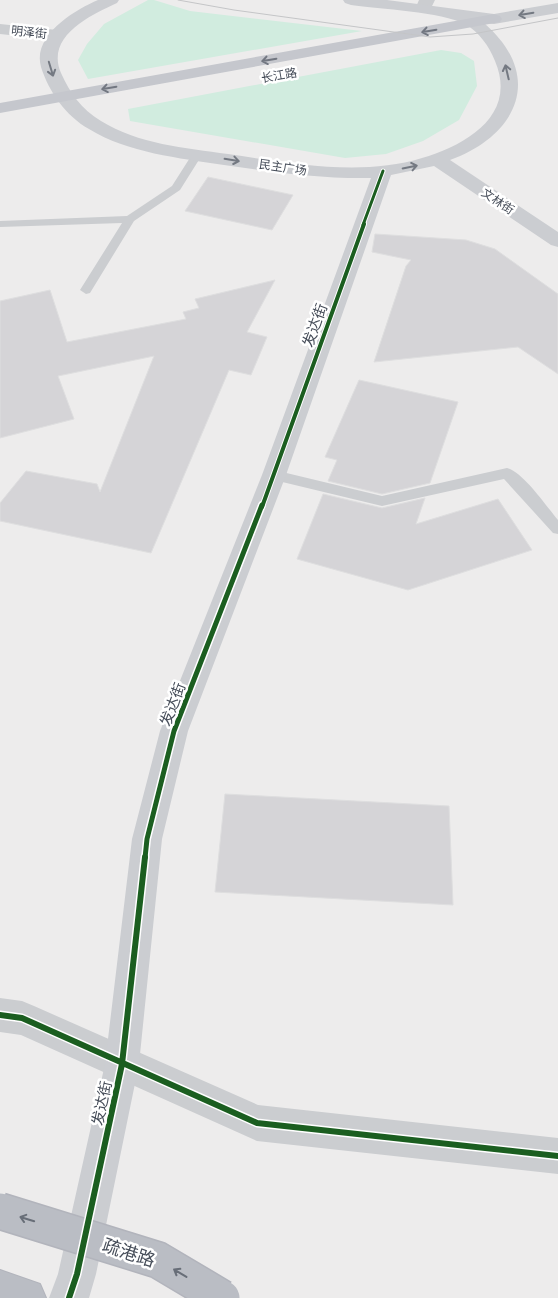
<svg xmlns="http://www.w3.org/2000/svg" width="558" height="1298" viewBox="0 0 558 1298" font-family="'Golos Text','Noto Sans SC',sans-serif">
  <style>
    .green { fill: #d1ecdf }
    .building { fill: #d5d4d7; stroke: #dededf }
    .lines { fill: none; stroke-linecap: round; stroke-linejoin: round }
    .highway-casing { stroke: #b2b4bc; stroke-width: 2 }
    .lane { fill: #cbcdd0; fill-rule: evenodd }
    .street { fill: #cbcdd0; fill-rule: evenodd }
    .secondary { fill: #cbcdd1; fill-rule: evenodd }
    .primary { fill: #c5c7cd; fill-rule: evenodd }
    .highway { fill: #babdc4; fill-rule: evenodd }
    .tram { stroke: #c4c5c7; stroke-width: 1 }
    .highway-bridge-casing { stroke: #b2b4bc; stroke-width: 38; stroke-linecap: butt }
    .highway-bridge { stroke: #babdc4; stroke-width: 35 }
    .cycleway-far3-casing { stroke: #fff; stroke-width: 5 }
    .cycleway-far2-casing { stroke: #fff; stroke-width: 6 }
    .cycleway-far1-casing { stroke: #fff; stroke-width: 8 }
    .cycleway-casing { stroke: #fff; stroke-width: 9 }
    .cycleway-far3 { stroke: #1b5e20; stroke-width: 3 }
    .cycleway-far2 { stroke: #1b5e20; stroke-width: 4 }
    .cycleway-far1 { stroke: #1b5e20; stroke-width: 5 }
    .cycleway { stroke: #1b5e20; stroke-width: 6 }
    .oneway { stroke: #747982 }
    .oneway2 { stroke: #727781 }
    .oneway3 { stroke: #686e78 }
    .labels { text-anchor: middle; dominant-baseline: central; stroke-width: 5; stroke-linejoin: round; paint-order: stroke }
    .far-street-label { font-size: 12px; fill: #454c58; stroke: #fff }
    .street-label { font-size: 15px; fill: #454c58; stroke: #fff }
    .near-street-label { font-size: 18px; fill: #454c58; stroke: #fff }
  </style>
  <rect width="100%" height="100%" fill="#edecec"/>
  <path class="green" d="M148,0h6l36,11 172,20 -274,48 -10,-19 9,-16 17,-20z
    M441,50l20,3 13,8 3,25 -18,34 -36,21 -37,13 -41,4 -215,-37 -2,-12z"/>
  <path class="building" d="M208,177l85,18 -21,35 -87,-19z
    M375,234l91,6 29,9 63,45v80l-40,-27 -144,15 32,-96 5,-6 -39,-8z
    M275,280l-28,52 20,5 -16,38 -22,-5 -78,183 -151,-32v-18l26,-32 71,13 3,8 54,-136 -96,20 16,43 -74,19v-137l50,-11 17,52 119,-23 -3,-7 16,-4 -4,-9z
    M359,380l99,22 -28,81 -48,11 -54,-13 9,-21 -12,-3z
    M323,494l59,14 43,-10 -9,26 82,-25 34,51 -124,40 -111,-31z
    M225,794l224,12 4,99 -238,-13z"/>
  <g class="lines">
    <defs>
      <path id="highway" d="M0,1270l40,14 6,14h-46z"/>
    </defs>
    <use href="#highway" class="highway-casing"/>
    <path class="lane" d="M197,152l5,3 -22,35 -46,31 -44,72 -4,1 -6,-4 42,-67 -122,4v-6l127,-5 45,-30 21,-33z
      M507,468c17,5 39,38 51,52v14l-5,-1 -49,-54 -122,27 -108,-26 -5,-1 -2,-4 2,-4 5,-1 108,26z"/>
    <path class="street" d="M419,0h16l-6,12h-12l-2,-3z
      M0,24l57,6 6,1 2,4 -2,4 -6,1 -57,-6z
      M0,998l22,3 12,5 224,99 300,33v36l-301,-33 -236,-106 -21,-3z"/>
    <path class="secondary" d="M98,0h21l-2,3c-26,12 -72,33 -56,70 9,20 20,36 40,48 37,23 84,27 127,33 62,9 132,23 194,4 44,-13 96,-43 73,-97 -6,-15 -16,-29 -30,-37 -23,-12 -86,-15 -114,-19l-6,-2 -2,-3h44l107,14 64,-11v10l-64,11 -10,-1c61,53 34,112 -34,137l108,72v15l-7,-2 -117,-79 -43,9 -105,300 -98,256 -26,108 -23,225 -43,210 -7,24h-40l9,-24 47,-210 27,-225 28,-108 102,-256 109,-297c-50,1 -98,-6 -147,-13 -45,-7 -96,-12 -135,-36 -23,-13 -40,-37 -48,-62 -9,-32 34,-57 57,-67z"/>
    <path class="primary" d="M494,14l6,2 2,3 -2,3 -500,91v-10z"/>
    <use href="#highway" class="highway"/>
    <path class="tram" d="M178,0l56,10 196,27 43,-3 85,-16"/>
    <defs>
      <path id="highway-bridge" d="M0,1211l158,49 64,38"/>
    </defs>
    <use href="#highway-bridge" class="highway-bridge-casing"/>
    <use href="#highway-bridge" class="highway-bridge"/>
    <defs>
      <path id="cycleway-far3" d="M363,225l20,-54"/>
      <path id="cycleway-far2" d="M262,507l102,-283"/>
      <path id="cycleway-far1" d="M145,858l2,-19 27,-108 88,-226"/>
      <path id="cycleway" d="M0,1015l22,3 235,105 301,33
        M69,1298l8,-24 45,-210 23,-207"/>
    </defs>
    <use href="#cycleway-far3" class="cycleway-far3-casing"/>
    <use href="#cycleway-far2" class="cycleway-far2-casing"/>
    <use href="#cycleway-far1" class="cycleway-far1-casing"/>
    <use href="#cycleway" class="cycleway-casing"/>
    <use href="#cycleway-far3" class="cycleway-far3"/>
    <use href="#cycleway-far2" class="cycleway-far2"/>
    <use href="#cycleway-far1" class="cycleway-far1"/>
    <use href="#cycleway" class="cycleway"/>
  </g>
  <defs><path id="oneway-shaft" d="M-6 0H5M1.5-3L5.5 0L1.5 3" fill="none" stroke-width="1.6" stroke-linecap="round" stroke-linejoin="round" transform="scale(1.25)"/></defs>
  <g class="oneway">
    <use href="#oneway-shaft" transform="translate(526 14) rotate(170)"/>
    <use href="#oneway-shaft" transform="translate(51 69) rotate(73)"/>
    <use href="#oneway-shaft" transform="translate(507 72) rotate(-103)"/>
    <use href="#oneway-shaft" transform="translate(232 160) rotate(9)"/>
    <use href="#oneway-shaft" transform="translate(410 167) rotate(-11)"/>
  </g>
  <g class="oneway2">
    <use href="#oneway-shaft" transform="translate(429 31) rotate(170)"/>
    <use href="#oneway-shaft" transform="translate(269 60) rotate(170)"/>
    <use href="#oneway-shaft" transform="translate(109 88) rotate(170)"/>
  </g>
  <g class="oneway3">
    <use href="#oneway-shaft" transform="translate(27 1219) rotate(-163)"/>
    <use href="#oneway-shaft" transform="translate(180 1273) rotate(-149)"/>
  </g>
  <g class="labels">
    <g class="far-street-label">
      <text transform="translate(29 32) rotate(6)">明泽街</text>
      <text transform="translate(279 75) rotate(-10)">长江路</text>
      <text transform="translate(283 167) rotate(8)">民主广场</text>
      <text transform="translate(498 201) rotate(34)">文林街</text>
    </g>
    <g class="street-label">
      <text transform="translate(314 325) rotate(-70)">发达街</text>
      <text transform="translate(172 704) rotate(-69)">发达街</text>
      <text transform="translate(101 1103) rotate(-78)">发达街</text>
    </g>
    <g class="near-street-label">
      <text transform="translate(129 1252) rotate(18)">疏港路</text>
    </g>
  </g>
</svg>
